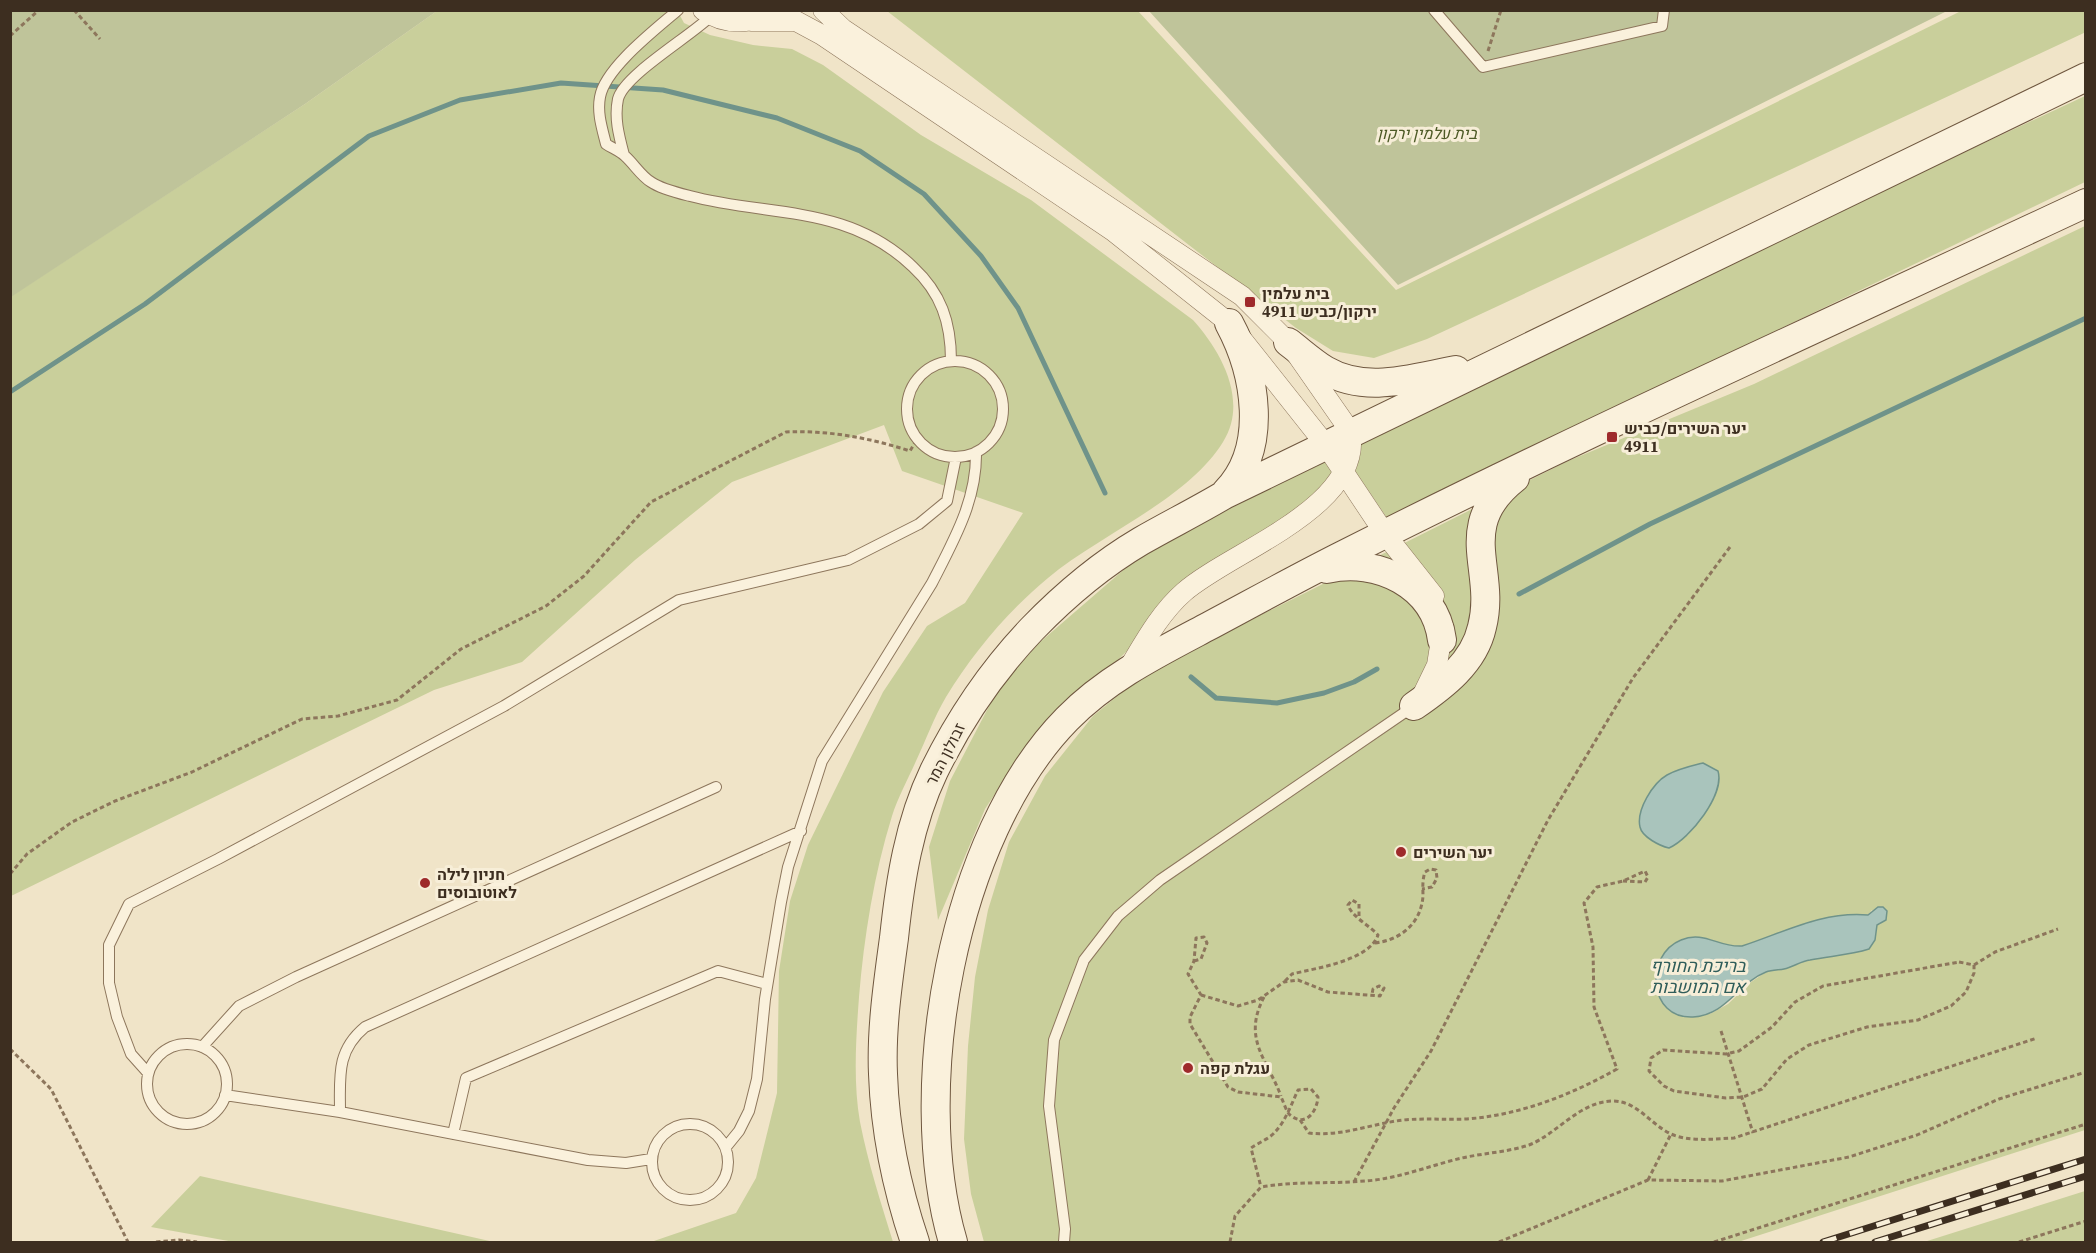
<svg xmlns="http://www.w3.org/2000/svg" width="2096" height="1253" viewBox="0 0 2096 1253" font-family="'Source Serif 4',Heebo,serif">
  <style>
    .green { fill: #c9cf9b; fill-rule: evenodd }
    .cemetery { fill: #bfc49a }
    .water { fill: #a9c4bc; stroke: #6f938a; stroke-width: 1.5 }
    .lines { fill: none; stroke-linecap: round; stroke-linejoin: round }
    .stream { stroke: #6f938a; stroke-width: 5 }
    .service-casing { stroke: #8d765c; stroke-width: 12 }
    .minor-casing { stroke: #8d765c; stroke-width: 21 }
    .secondary-casing { stroke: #6f573f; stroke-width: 30 }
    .path { stroke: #8d765c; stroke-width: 3; stroke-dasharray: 4.5 3; stroke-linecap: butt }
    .service { stroke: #faf1dc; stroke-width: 10 }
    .minor { stroke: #faf1dc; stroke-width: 20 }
    .secondary { stroke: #faf1dc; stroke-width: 28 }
    .rail-casing { stroke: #3d2e20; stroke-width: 7 }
    .rail { stroke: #f7eed8; stroke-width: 4.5; stroke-dasharray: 14; stroke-linecap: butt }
    .poi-dot { fill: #9e2a2b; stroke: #f7eed8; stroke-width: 2 }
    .labels { text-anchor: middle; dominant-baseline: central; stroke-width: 6; stroke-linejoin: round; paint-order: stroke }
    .park-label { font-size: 16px; font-style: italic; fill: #4d5a26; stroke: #f7eed8 }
    .poi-label { font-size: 16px; font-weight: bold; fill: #3d2e20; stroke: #f7eed8; text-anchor: start }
    .street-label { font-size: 16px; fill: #3d2e20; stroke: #f7eed8 }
    .water-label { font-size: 18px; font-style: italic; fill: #2f5d5a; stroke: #f7eed8 }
  </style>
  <rect width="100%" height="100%" fill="#f0e4c8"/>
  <path class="green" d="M677,10l7,13 26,12 43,10 39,4 31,16 98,70 110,65 162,120c28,31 56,81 30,122 -36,58 -124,93 -175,136 -40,33 -75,75 -102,119 -12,20 -20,43 -30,64 -8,18 -18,36 -24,55 -18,58 -28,121 -33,181 -3,41 -6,85 1,125 8,41 21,81 33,120h-242l85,-29 20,-35 21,-85 2,-122 11,-70 18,-56 75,-153 44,-66 38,-23 58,-90 -121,-42 -18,-46 -152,57 -97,78 -113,102 -88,28 -423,206 -1,-599 295,-193 132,-93z
    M887,11h251l258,279 565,-279h124l1,21 -659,307 -53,19 -41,-7 -37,-23z
    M2085,96v86l-698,336 -32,-47 6,-20 -2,-16z
    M2085,226v904l-347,112h-754l-13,-48 -7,-55 4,-93 7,-69 13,-67 21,-68 36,-66 48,-60 45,-37 35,-20 395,-198 186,-77zM1665,776l50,21 -27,38 -19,13 -27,-35 5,-16zM1872,910l9,14 -4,1 -2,15 -6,9 -62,11 -41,12 -15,10 -23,22 -18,10 9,-71 12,4 11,-1 126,-31z
    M1320,454l15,15 -24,31 -178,145 -115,114 -33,50 -47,111 -9,-73 21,-66 48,-92 41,-46 96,-83z
    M200,1176l294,66h-260l-83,-15z
    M2085,1191v51h-161z"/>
  <path class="cemetery" d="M11,10h426v1l-132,93 -294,193z
    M1149,11h798l-549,274z"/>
  <path class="water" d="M1703,763l15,8c7,23 -28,68 -49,77 -9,-2 -27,-11 -29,-21 -4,-17 13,-44 27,-52 11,-6 24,-9 36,-12z
    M1878,907h5l4,4 -1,9 -9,5 -2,15 -6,9c-19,6 -39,7 -59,11 -9,1 -17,7 -26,9 -5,1 -12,1 -18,3 -28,11 -39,43 -73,45 -45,2 -49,-62 -12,-77 23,-10 38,8 61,6 43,-14 80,-35 126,-31z"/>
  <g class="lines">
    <path class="stream" d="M10,392l135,-88 224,-168 91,-36 101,-17 102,7 114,28 83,33 64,43 57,62 37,52 87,185
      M1519,594l131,-70 436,-206
      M1191,677l25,21 61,5 47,-10 30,-11 23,-13"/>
    <defs>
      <path id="service" d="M678,10c-22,19 -73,58 -78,87 -3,16 2,31 6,47 6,4 14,7 19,12 9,8 16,20 26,26 10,7 27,11 39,14 79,21 158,8 223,71 28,26 38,55 38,94
        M1434,10l49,57 179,-41 2,-16
        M624,155c-5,-19 -10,-37 -6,-56 6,-24 73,-63 93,-83
        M907 409a48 48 0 1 1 96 0a48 48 0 1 1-96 0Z
        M147 1084a40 40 0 1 1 80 0a40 40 0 1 1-80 0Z
        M202,1047l37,-41 57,-29 420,-190
        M148,1073l-17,-19 -14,-37 -8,-34v-38l20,-41 89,-45 286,-153 175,-106 169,-40 71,-36 28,-23 9,-44
        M225,1095l115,17 248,48 38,3 25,-4
        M340,1112c0,-35 -4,-61 25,-85l436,-196
        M652 1162a38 38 0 1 1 76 0a38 38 0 1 1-76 0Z
        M453,1134l13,-56 252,-107 49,13
        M726,1147l13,-16 10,-20 8,-32 8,-80 16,-97 7,-35 34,-106 110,-178c22,-43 45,-83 44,-131
        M1064,1242l1,-13 -16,-123 5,-66 30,-80 34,-44 42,-36 254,-174"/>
      <path id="minor" d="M703,10c18,13 39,14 60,7
        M823,10l20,19 399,267 46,46 62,89c15,76 -121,121 -166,161 -23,20 -39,49 -54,74
        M751,21h45l26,14 291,196 116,92 96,121 60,90 49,62
        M1422,696l15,-31 6,-38"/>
      <path id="secondary" d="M1288,342c12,9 24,20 37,28 41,24 87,8 131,0
        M1226,492c43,-44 30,-119 3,-169
        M1327,569c50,-12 108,16 115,71
        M1414,706c29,-20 60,-43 68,-79 15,-58 -29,-100 33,-149
        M915,1242c-18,-53 -30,-111 -32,-168 -2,-45 5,-92 11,-136 6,-57 15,-115 40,-167 25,-51 59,-101 98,-142 31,-32 70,-65 109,-88 28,-16 56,-30 83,-46l862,-418
        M953,1242c-45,-154 -1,-406 114,-523 40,-41 91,-66 142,-93 45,-24 90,-49 136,-72 243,-123 493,-235 741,-351"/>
    </defs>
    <use href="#service" class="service-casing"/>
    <use href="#minor" class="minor-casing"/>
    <use href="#secondary" class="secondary-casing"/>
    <path class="path" d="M74,10l26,29
      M10,36l29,-26
      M1488,51l13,-41
      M10,874l17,-20 45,-32 43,-21 77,-29 110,-53 36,-3 59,-16 64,-51 85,-43 38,-30 67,-74 135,-70c42,-2 84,6 124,19l7,-12
      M1375,943c25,-3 46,-19 48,-47 0,-8 -1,-15 2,-24l5,-3 6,1 1,8 -5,9 -10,2
      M1194,961l7,-2 6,-16 -3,-6 -8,1 -2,23 -6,13 13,21 -11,22v7l38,63 10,5 43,5c3,6 5,14 9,18 16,13 27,-4 28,-18l-7,-8 -13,1c-6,13 -13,32 -23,42 -6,7 -17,11 -24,16l10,39
      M1959,962l15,3v8l-8,19 -15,14 -33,14 -51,7 -58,18 -22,14 -25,30 -19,8 -17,1 -52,-7 -10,-5 -15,-15 2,-13 12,-8 63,4 13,-3 33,-24 23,-25 28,-16z
      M1974,965l21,-13 63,-23
      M1285,981l7,-7c24,-6 77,-13 86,-39 -9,-10 -26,-18 -30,-30l4,-5 7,4v13
      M1201,995l37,11 20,-6 26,-18 14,-2 30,12 52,4 4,-8 -5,-2 -6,3 -1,5
      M1264,997c-22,42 3,62 17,99
      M1721,1031l32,102
      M10,1049l41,40 77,153
      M1300,1120l9,13c31,4 62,-9 94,-13 21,-2 42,0 64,-1 53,-4 104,-24 150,-50l-23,-62 -1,-60 -9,-44 13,-16 26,-6 22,-10 3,6 -3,5 -22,-1
      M1648,1180l23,-46
      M1354,1182l40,-74 37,-57 117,-231 85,-142 97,-131
      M156,1242l23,-2 18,2
      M1230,1242l5,-26 26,-29c35,-6 69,-3 104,-6 33,-2 66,-16 97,-23 22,-5 46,-6 67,-13 28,-11 51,-44 84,-44 24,0 37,23 58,33 18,8 43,5 63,4l303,-100
      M1499,1242l149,-62 74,1 127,-24 68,-22 82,-36 87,-27
      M1714,1242l372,-118
      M2019,1242l67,-21"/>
    <use href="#service" class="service"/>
    <use href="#minor" class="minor"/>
    <use href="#secondary" class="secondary"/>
    <defs>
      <path id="rail" d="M1823,1242l263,-83
        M1875,1242l211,-66"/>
    </defs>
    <use href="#rail" class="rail-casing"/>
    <use href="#rail" class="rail"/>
  </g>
  <g class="poi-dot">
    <rect x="1244" y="296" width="12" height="12" rx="3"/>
    <rect x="1606" y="431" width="12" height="12" rx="3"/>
    <circle cx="1401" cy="852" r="6"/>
    <circle cx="425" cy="883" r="6"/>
    <circle cx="1188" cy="1068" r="6"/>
  </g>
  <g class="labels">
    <g class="park-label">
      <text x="1427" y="133">בית עלמין ירקון</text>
    </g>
    <g class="poi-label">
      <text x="1262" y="293">בית עלמין<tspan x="1262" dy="18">ירקון/כביש 4911</tspan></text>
      <text x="1624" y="428">יער השירים/כביש<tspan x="1624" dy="18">4911</tspan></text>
      <text x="1413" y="852">יער השירים</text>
      <text x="437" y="874">חניון לילה<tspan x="437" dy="18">לאוטובוסים</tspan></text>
      <text x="1200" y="1068">עגלת קפה</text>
    </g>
    <g class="street-label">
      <text transform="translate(945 754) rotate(-63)">זבולון המר</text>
    </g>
    <g class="water-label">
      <text x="1698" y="965">בריכת החורף<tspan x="1698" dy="21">אם המושבות</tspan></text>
    </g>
  </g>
  <rect width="2096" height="1253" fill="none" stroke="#3d2e20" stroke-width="24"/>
</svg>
